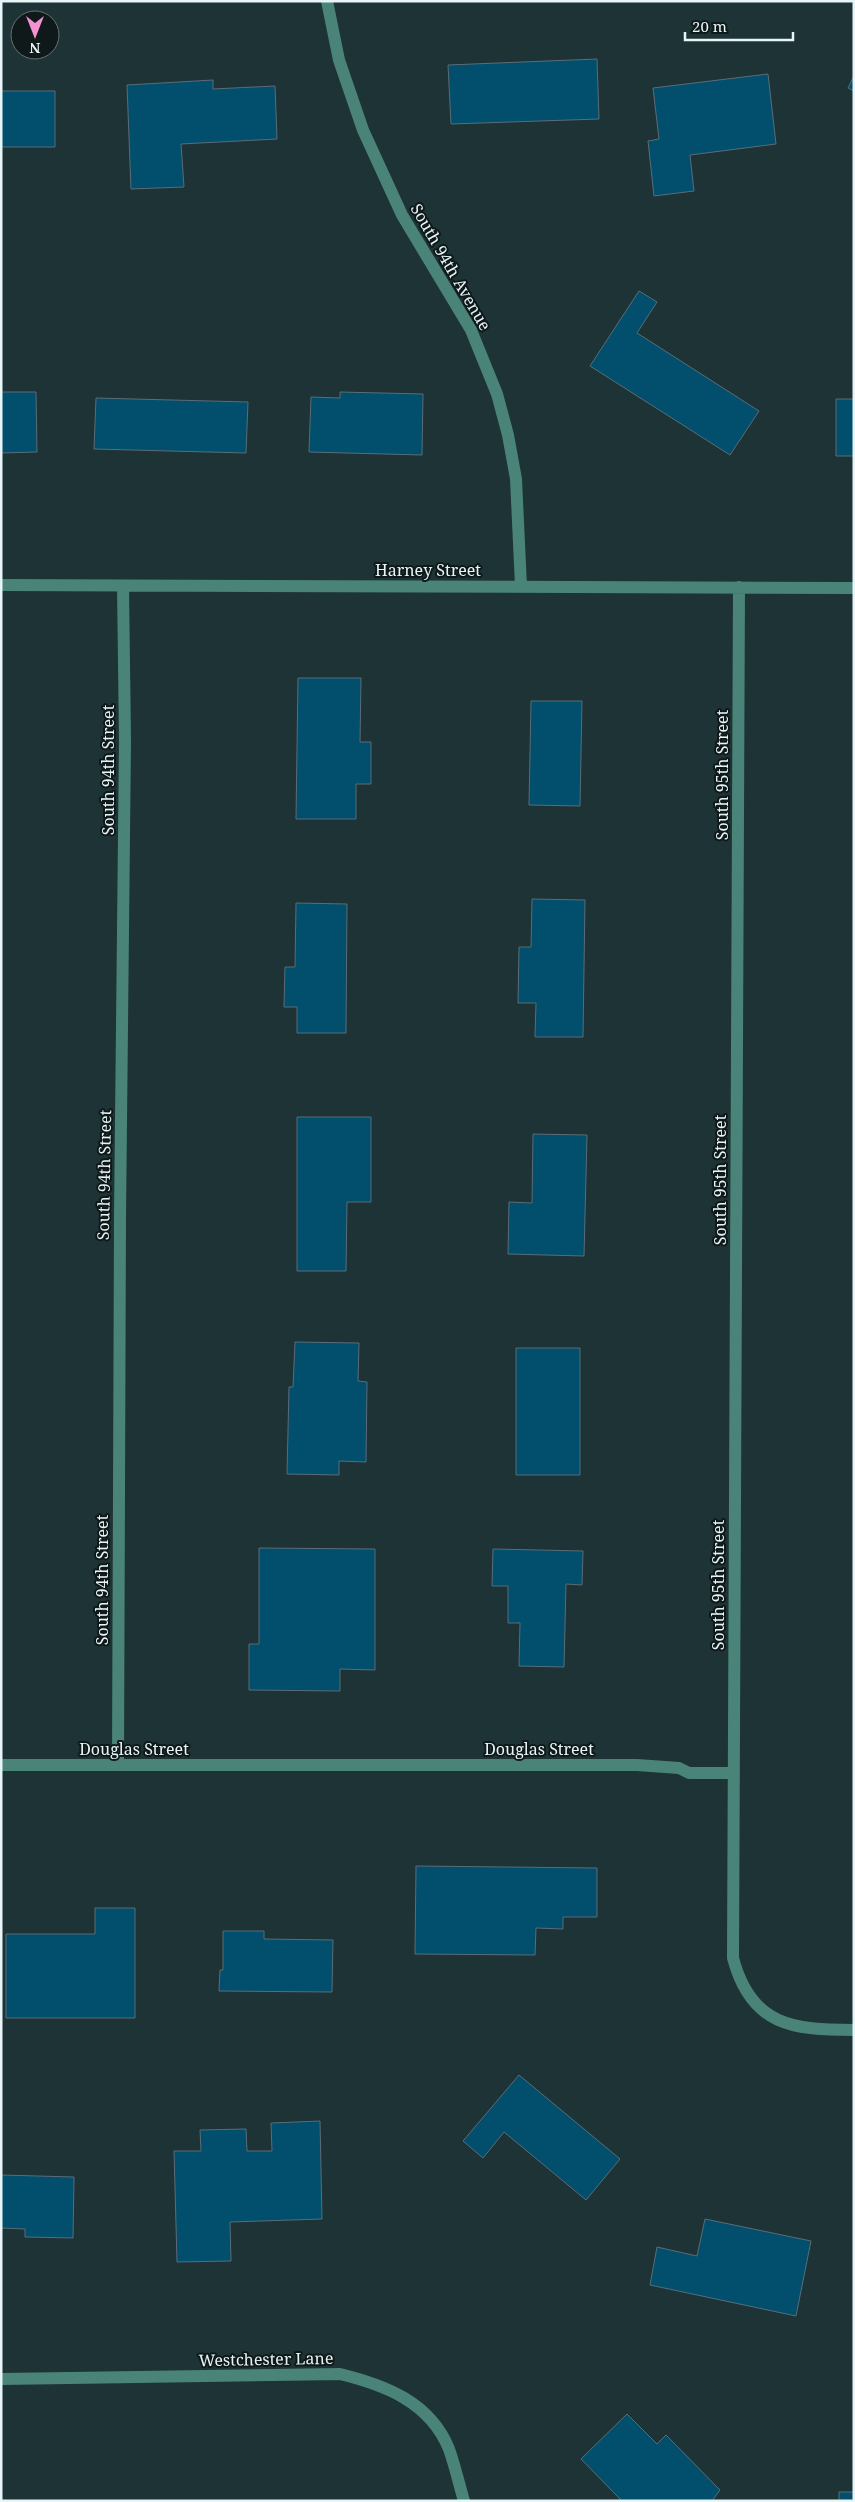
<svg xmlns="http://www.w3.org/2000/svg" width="855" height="2502" viewBox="0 0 855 2502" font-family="'Noto Serif',serif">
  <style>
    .building { fill: #024e6d; stroke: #5a6d78 }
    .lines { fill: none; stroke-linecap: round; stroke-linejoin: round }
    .minor { stroke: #4a8479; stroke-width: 12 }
    .labels { text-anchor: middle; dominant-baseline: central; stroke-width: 4; stroke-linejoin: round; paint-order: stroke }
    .street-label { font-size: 16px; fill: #e7f5f7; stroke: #0f191a }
  </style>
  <rect width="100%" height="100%" fill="#1d3336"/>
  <path class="building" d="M597,59l2,60 -148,5 -3,-59z
    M768,74l8,70 -86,11 4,36 -40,5 -6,-55 11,-2 -6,-51z
    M854,76v15l-6,-3z
    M213,80v9l62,-3 2,53 -96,5 3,43 -53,2 -4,-104z
    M1,91h54v56h-54z
    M639,291l18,11 -20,31 122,78 -29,44 -140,-89z
    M1,392h35l1,60 -36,1z
    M340,392l83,2 -1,61 -113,-3 2,-55 29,1z
    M96,398l152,4 -2,51 -152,-4z
    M836,399h18v57h-18z
    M298,678h63l-1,64h11v42h-15v35h-60z
    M531,701h51l-2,105 -51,-1z
    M532,899l53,1 -2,137h-48l1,-34h-18l1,-56h12z
    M296,903l51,1 -1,129h-49v-26h-13l1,-40h10z
    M297,1117h74v85h-24l-1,69h-49z
    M533,1134l54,1 -3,121 -76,-2 1,-52 23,1z
    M295,1342l64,1 -1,38 9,1 -1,80 -27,-1v14l-52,-1 2,-87h4z
    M516,1348h64v127h-64z
    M259,1548l116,1v121l-35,-1v22l-91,-1v-46h10z
    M493,1549l90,2 -1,34 -16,-1 -2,83 -45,-1 1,-43h-12v-37h-16z
    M416,1866l181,2v49h-34v12l-27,-1 -1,27 -120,-1z
    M95,1908h40v110h-129v-84h89z
    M223,1931h41v8l69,1 -1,52 -113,-1 1,-21h3z
    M519,2075l101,84 -34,41 -82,-68 -21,26 -20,-17z
    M320,2121l2,98 -92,3 1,39 -54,1 -3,-111h27l-1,-21 46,-1 1,22h25l-1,-28z
    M1,2175l73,2 -1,61 -48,-1v-8l-24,-1z
    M705,2219l106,22 -15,75 -146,-31 7,-38 40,9z
    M627,2414l30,30 9,-9 54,55 -8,11h-90l-41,-42z
    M839,2492h15v9h-15z"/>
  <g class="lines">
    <path class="minor" d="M327,1l12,59 24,70 39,85 69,115 26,64 11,41 8,44 5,107
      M1,585l853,3
      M739,587l-6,1371c18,68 60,72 121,72
      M1,1765h636l42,3 10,5h45
      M118,1765l2,-548 5,-477 -2,-154
      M1,2379l339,-5c45,11 90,28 109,75 6,17 10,35 15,52"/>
  </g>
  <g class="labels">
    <g class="street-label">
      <text transform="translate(451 267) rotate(60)">South 94th Avenue</text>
      <text x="428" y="570">Harney Street</text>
      <text transform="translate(108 770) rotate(-90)">South 94th Street</text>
      <text transform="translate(722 775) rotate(-90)">South 95th Street</text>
      <text transform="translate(104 1175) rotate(-89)">South 94th Street</text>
      <text transform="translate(720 1180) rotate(-90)">South 95th Street</text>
      <text transform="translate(102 1580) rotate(-90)">South 94th Street</text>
      <text transform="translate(718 1585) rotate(-90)">South 95th Street</text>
      <text x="134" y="1749">Douglas Street</text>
      <text x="539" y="1749">Douglas Street</text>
      <text transform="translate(266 2359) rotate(-1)">Westchester Lane</text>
    </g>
  </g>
  <rect width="855" height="2502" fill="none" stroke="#e7f5f7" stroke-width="5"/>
  <g transform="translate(35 35) rotate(180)"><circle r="24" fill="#0f191a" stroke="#657172"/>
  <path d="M0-4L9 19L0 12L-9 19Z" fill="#f590d1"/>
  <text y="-8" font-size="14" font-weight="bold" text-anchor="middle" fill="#e7f5f7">N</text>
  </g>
  <path d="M685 32v8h108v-8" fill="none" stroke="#e7f5f7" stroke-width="2.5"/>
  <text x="692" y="32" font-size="15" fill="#e7f5f7" stroke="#0f191a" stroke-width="4" paint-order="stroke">20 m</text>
</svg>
